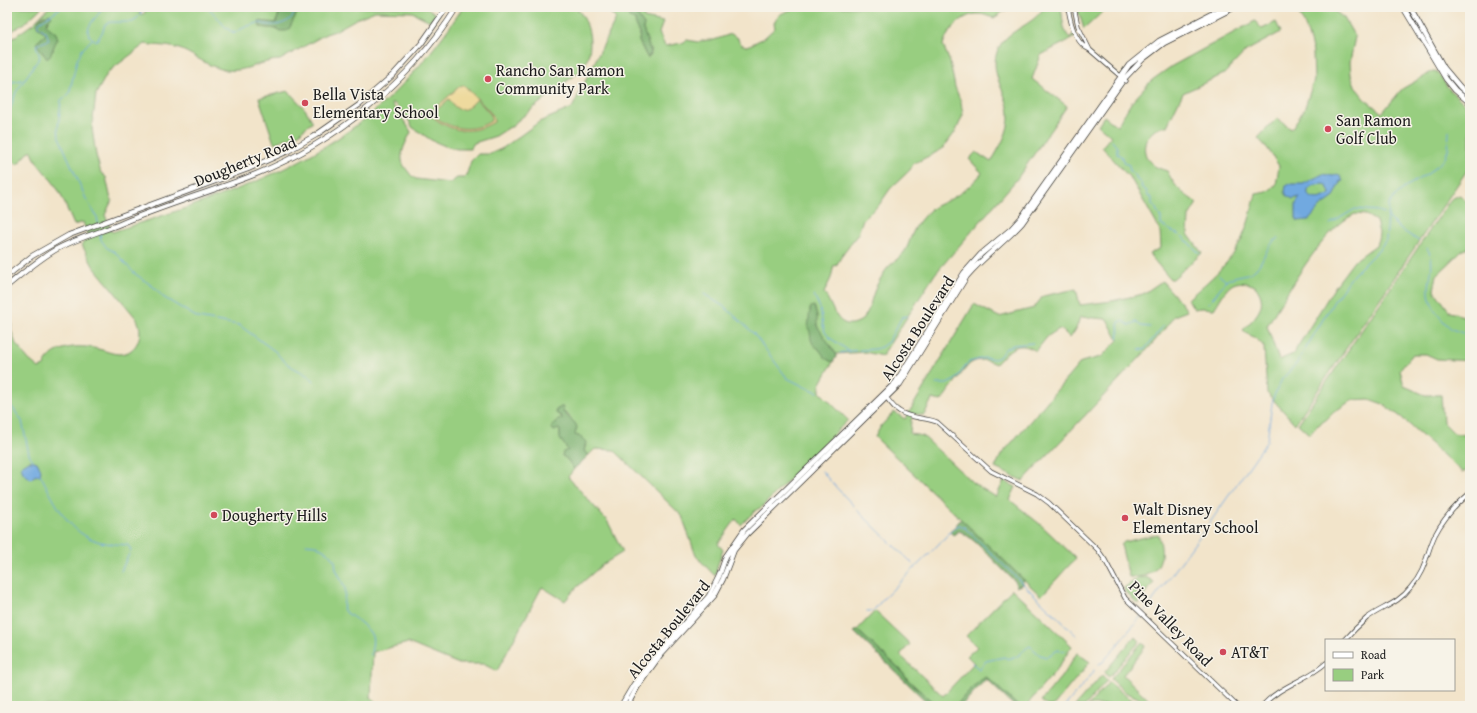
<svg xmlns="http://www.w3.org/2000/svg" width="1477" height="713" viewBox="0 0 1477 713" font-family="'Gentium Book Plus',serif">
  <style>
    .green { fill: #98ce80; stroke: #5a754e; fill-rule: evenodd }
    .forest { fill: #7ab16e; stroke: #4b6645 }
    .sand { fill: #eeda9e; stroke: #857b5d; fill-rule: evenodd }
    .water { fill: #71a9e0; stroke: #46627e; fill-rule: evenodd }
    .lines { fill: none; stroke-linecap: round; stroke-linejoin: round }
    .stream { stroke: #71a9e0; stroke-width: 1 }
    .minor-casing { stroke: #3c3a36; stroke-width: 5 }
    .major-casing { stroke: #3c3a36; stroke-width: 6 }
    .minor { stroke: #fff; stroke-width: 3.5 }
    .major { stroke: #fff; stroke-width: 4.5 }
    .poi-dot { fill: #d1495b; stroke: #f7f3e8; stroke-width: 1.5 }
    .labels { text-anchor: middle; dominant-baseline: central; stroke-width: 3; stroke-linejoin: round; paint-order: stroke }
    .poi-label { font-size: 16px; fill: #1c1c1c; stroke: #f7f3e8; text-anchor: start }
    .street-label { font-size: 16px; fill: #1c1c1c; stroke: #f7f3e8 }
  </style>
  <rect width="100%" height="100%" fill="#f7f3e8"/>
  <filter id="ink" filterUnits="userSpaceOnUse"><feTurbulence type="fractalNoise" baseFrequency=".025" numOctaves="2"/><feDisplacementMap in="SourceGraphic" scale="8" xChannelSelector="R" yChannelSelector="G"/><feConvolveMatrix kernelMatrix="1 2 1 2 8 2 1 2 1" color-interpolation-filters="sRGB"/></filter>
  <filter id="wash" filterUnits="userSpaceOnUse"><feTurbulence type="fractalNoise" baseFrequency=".012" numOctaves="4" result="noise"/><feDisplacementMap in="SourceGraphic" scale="16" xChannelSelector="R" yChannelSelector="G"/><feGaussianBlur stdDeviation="0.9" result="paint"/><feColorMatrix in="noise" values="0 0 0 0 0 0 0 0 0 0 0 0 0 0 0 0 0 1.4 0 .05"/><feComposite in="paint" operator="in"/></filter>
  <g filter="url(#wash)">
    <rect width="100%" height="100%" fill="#f2e4ca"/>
    <path class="green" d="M7,7h35l-17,16 -18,11z
      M49,7h44l6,3 5,-1 -1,-2h39l-3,8 6,-2v-4l1,-2h135l-5,16 -17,-2 1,6 17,2 21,-16 2,-6h126l10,7 -6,7 -18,-9 -37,-1 -19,8 -21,12 -9,3 -46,26c-18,0 -35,13 -54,10 -16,-2 -30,-14 -44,-20 -12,-5 -25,-4 -37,-6l-37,28 -12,22 -4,34 4,27 5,18 5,4 5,23h1l-7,15 7,17c77,-25 158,-49 226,-94 50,-32 93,-81 125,-131h112c16,14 20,43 8,60 -4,6 -13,12 -19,16l-1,3 -1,-1 -46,37 -4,5h-2l-14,9 -22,7 -4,6h-13l-12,-3 -14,-6 -19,-13 -5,-10 -13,-14h-3l16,22 4,7c-6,13 -15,26 -4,38 3,4 5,7 9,9l34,4 7,-5h7l2,-2 5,-15 7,-7h12l13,-6 36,-26 33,-14 44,-89 -12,-12h34l5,6 1,5 19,4 -4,11 6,13 17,-3 5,-3 11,2 9,-2h7l17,-6 7,4c0,5 5,8 10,8l16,-8 11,-10 -1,-5c2,-3 5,-9 9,-10 5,-3 6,-1 12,-6h215l-16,11c-5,-1 -10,-4 -15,-4 -16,-1 -32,17 -36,31l7,17 5,25 6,15 2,13 -7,16 -12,16 -9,6 -22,11 -3,6 -20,19 -11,16 -16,14 -5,15 -14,18 -8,14 -2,-1 -3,13 -7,15c9,11 12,37 32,30 13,-4 14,-21 18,-31 2,-6 6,-13 10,-19 5,-9 15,-14 21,-22 3,-5 4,-9 6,-14 4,-11 11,-20 19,-27 6,-5 13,-7 19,-10 13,-7 24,-16 33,-27l-13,-14 7,-7 15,10c8,-14 19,-30 18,-48 -1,-21 -20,-39 -12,-62 8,-23 36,-25 47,-45h17c2,10 1,24 9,31l3,-4 2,3 -34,18 -9,24 35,27 -50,73 -82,95 -53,82 -17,-4 -29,2c-5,-8 -17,-20 -19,-29 -2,-7 0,-13 -3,-19l-4,3 1,8 -2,9 8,21 11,13 5,2 -13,23v7l28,28 -86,87 -6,3 -15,15 -5,-6 -18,25 5,6 -5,14 -3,12 -19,-20 -14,-40 -68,-66 -19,-1 -6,6 -3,-2 -2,-3 2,-5 -7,-9h-4l-4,-18 -12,-10 -4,3 2,3 4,2 2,3h-5l-3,3 5,8v6l8,14 -1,9 7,10 -6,8 40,45 15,30 -21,13 -26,23 -11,13 -23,-14 -45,84 -14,-7h-24l-51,-21 -35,9 -2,46 9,8h-373v-396l2,1v9l3,3 -1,7 5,14 13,16 10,8 5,-2c7,-20 35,-22 54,-17 6,1 14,5 21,5 19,0 26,-22 17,-36l-43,-52 -11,-21 2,-4 5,-2 -6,-17 -9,3c-6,-13 -10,-25 -17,-37 -7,-12 -22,-23 -25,-37l-1,-1 -14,15 -5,-5 -5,7v-125l27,-19zM634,11l10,14 -1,4 8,25 -2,3h-2l-8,-16 1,-8 -4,-6 -1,-8 -3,-1zM42,16h3l4,3 -3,6 5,4 7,10 -4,5 -1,7 -10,3 -6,-11 9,-8v-1l-9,-10z
      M1077,7h31l-24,22z
      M1296,7h33l15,11 11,19 -5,25 1,13 5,13 10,12 16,13 20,-24 31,-18h2l2,1 12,17 21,20v57l-175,258 -28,-31 -3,-46c-5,-8 -14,-11 -21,-17 13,-14 27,-25 12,-44 -25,-11 -29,5 -41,23l-13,-1 -7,1 -6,-10c20,-18 45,-37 55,-63 6,-13 9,-28 13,-42l11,-2 9,-7 3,-19 -11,-17 -10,-11 19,-20 14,11 13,-19 10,-30 -1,-28 -7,-24zM1355,214l11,1 10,6 3,12 -1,6 -2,6 -22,16 -18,24 -43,69 -14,6 -12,-34c18,-30 56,-98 88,-112z
      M1255,21l7,8 14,-7 5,10 -35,19 -22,23 -41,19 -16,33c-18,1 -30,22 -17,36 4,5 11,7 17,9 10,19 13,20 30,32l-8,13 -1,18 14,19 -29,26h-3l-21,-25 12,-6 -1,-18 -29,-51 -29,-32 9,-11 -13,-11 6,-9 13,10 14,-23 21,-23 20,-14z
      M288,91l17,18 8,13 -12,9 1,1 -3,2 -25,9 -15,-45z
      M1460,195l10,10v42l-8,4 -25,24 -3,15 16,22 20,6v43l-33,-2 -11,-5h-13l-13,16 4,16 21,9h16l2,27 11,11 16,3v33l-8,3 -61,-55 -18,-13 -14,-5 -17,1 -18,12 -7,7 -10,7 -8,8 -11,-10 153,-225z
      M1162,281l21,24 4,6 -13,5 -11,15 -15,18 -125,132 -28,-13 6,-13 80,-93 20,-5 17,-17 -11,-21 -27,-2 -4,12 -6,9 -8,-8 -3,-1 -11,7 -12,15c-19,-12 -27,-1 -40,13 -8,-4 -17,-6 -25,-1 -5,3 -24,31 -30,38l-9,-2 -8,16 -9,-1 -4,6 -1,14 13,2 50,47 23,14 8,-16 12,6 -6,13 31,25 35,33 -35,38 -166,-159 6,-11 13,-14 11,7 69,-115 25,13 35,-9 9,-12 33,-7 4,16 32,-4 31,-7z
      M1158,534c9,25 0,45 -29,43l-8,-32 3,-3z
      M1146,577l8,5 -16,22 -12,-11 -2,-5 14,-10z
      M1012,589l60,57 -14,22 -32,38h-8l-29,-27 -3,-2 -9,6 -21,23h-19l-28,-25 -9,-12 -43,-39 18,-19 1,1 34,32 -10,11 43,41 31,-33 -7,-7 10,-9 -11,-11z
      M1135,636l5,5 -31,36 -5,-4z
      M1142,642l4,4 -23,29 31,30 -29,-13 -14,-13z
      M1077,653l13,9 -37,44h-6l-6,-5 20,-24z
      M1102,675l5,5 -22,26h-10z
      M1109,682l18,15 19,9 -49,-1 -9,1z"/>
    <path class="forest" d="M281,7h19l-11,22 -3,2h-6l-3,-2 -17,-2 -1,-6 17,2z
      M630,11h4l10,14 -1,4 8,23 -2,5h-2l-8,-16 1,-8 -4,-6 -1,-7 -6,-2 -1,-5z
      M50,14l2,2 -5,5 -1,4 10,8 2,6c-5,6 -5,14 -11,20l-11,-16 10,-9 -9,-8c0,-8 6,-9 13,-12z
      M814,306l3,10v10l19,28v3l-3,5c-8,-2 -10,-8 -15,-14 -2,-1 -4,-2 -5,-4 -4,-6 -1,-11 -5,-16 1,-6 1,-17 3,-21z
      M561,407h2v5l12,11 2,4 -2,8 6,2 5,5 -2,9 5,4 -15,14 -7,-10 -5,-3 1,-4 5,-2 -8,-11v-9l-1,-1 -5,2 -2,-2 1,-4 5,-6h5l-2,-3 -4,-2 -2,-3z
      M961,519l63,61 -3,5 -5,2 -1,-6c-16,-13 -39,-43 -56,-50l-6,4 -3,-3z
      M857,630l43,39 9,12 28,25h-6l-77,-74z
      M986,677l3,2 29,27h-4l-28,-27 -25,27h-5c5,-7 22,-26 30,-29z"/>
    <path class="sand" d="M464,85l25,26 4,5 1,6c-22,13 -44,11 -63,-7v-3l29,-26zM449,99c9,16 18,12 28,0l14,16v6c-19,12 -41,9 -58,-6v-2z"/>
    <path class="water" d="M1323,174l10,2 4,-2 3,2 3,5 -4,1 2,1 -4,5 -1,5 -3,5 -13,9 -10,12 -2,1 -10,1 -2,-3v-14l4,-7 -7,2 -6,-3 -2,-4 1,-6 3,-2h14zM1315,185l9,-1 3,2 3,7 -1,2c-7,3 -15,7 -21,-1 -1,-5 3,-7 7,-9z
      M29,461h5l3,1 4,8 -1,5 -6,1 -3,3 -8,-6 -2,-7z"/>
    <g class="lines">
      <path class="stream" d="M99,7l2,2 -1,3c-7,9 -21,21 -3,29l6,-10 2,-7 5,-2h23l7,-7 3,-8
        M206,7c12,6 16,22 29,26 6,-5 15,-8 23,-10 4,0 8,2 12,2 12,1 25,-5 26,-18
        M92,39l-10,11 -5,10 -8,34 -8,6 -3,28 1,9 27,62 11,18 1,6
        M7,83l15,-3
        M1465,90l5,-7
        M7,119l9,-27 24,-35 -4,-12 13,-5 -3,-8 -8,-6v-3l24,-16
        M1112,141l5,6v7l4,2 3,7 5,2 1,7 6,4 1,4 4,3 1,5 4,2 2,6 4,2v7l4,3 1,4 4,5v8l18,10
        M1330,224l25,-15 23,2 7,3 15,15 19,12
        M100,234l1,6 6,8 8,4 19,21 21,15 8,9 35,21 41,7 37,27c5,7 13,14 22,18 7,4 10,5 16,11
        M1182,236l18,18
        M1427,248c10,15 1,29 2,45 1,13 13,29 23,36 6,3 12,4 18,6
        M1219,275l7,6
        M704,294l22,14 28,26 33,44 18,9 13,5
        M814,295l6,13 3,17 2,7 5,6 19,13 26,-2 6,-2 7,-5 14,-25 6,-1
        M1208,303c8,-6 11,-16 18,-22 8,-7 22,-4 30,-12 8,-9 10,-23 22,-31
        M1118,339l1,-6 -1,-8 2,-4h3l6,4 7,-3 5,4 9,1
        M1139,349l5,1 20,-25
        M840,353l9,-2
        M936,384h11l8,-4 14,-18 15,-4 11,1 4,-2 7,-9 7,-3 20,-2
        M7,400l15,21 7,33 4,7
        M822,471l8,10
        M40,474c13,24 26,56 54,66 10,4 23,4 34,5l3,5 -10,21
        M832,483l22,23
        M856,509l35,34
        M306,544l9,1 15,9 5,7 1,8 9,19c1,8 -3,15 -1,23 9,7 23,14 28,25 2,5 -1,14 -1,19
        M893,545l11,10
        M932,551l24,-25 4,-1 4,2 113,109
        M905,556l8,8
        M867,611h6l10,-12 47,-46
        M1143,614l70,-96 54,-77 5,-38 2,-7 8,-17 15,-16 37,-62 19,-26 27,-27 6,-8 3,-35 7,-10 11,-9 22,-13 16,-15 3,-8 1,-19
        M972,663l7,6 7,-8 18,-4 4,2c4,-2 8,-1 11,-4 5,-4 4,-5 11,-9l10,9 6,2 12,-7 8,1
        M1099,664l4,-2 38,-46
        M1065,706l28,-33 1,-3"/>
    </g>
  </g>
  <g filter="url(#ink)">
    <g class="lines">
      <defs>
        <path id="minor" d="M1068,7c2,14 7,37 22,43l36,31
          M1074,7l4,19 12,24
          M886,397c4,5 8,11 13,14 11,8 26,6 38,11l54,49 46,23 12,9 49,47 7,10 20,38 112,108
          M1345,640c7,-8 14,-15 22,-22 15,-11 31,-14 44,-31 15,-17 15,-33 24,-52 8,-16 22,-31 35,-42
          M1262,706c20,-22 44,-25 64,-43"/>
        <path id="major" d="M1403,7l43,72 9,11 15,13
          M1410,7l34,61 16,19 10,9
          M7,276l25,-20 37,-21 179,-66 40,-18 28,-16 43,-30 34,-30 28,-31 26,-37
          M7,286c16,-13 31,-26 48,-36 21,-12 43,-17 65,-26 44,-19 91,-32 136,-50 82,-33 154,-92 201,-167
          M621,706l13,-22 26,-34 49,-54 10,-20 7,-20 18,-26 152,-148 68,-109 17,-19 30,-25 10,-11 108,-153 30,-24 66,-34
          M627,706l11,-20 23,-32 53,-58 9,-17 11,-29 13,-16 153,-150 67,-108c17,-20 38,-34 55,-53l102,-144 19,-20 21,-16 71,-36"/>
      </defs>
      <use href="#minor" class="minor-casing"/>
      <use href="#major" class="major-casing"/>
      <use href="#minor" class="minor"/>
      <use href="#major" class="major"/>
    </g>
  </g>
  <g class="poi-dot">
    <circle cx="488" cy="79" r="4"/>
    <circle cx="305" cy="103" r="4"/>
    <circle cx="1328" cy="129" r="4"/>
    <circle cx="214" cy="515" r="4"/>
    <circle cx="1125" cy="518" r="4"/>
    <circle cx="1223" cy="652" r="4"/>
  </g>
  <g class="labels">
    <g class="poi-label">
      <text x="496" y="70">Rancho San Ramon<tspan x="496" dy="18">Community Park</tspan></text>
      <text x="313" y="94">Bella Vista<tspan x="313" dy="18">Elementary School</tspan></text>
      <text x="1336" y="120">San Ramon<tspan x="1336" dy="18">Golf Club</tspan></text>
      <text x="1133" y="509">Walt Disney<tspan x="1133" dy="18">Elementary School</tspan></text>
      <text x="222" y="515">Dougherty Hills</text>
      <text x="1231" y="652">AT&amp;T</text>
    </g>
    <g class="street-label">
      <text transform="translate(245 161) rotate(-22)">Dougherty Road</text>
      <text transform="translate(917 328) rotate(-57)">Alcosta Boulevard</text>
      <text transform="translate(1171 623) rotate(46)">Pine Valley Road</text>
      <text transform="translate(668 629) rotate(-51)">Alcosta Boulevard</text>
    </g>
  </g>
  <rect width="1477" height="713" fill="none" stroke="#f7f3e8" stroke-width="24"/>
  <rect x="1325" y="639" width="130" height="52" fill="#f7f3e8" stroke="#9f9d96"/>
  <rect x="1333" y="652" width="20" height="6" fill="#ffffff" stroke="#9f9d96"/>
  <text x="1361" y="659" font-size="12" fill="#1c1c1c">Road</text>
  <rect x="1333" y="669" width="20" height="12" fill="#98ce80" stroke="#9f9d96"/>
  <text x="1361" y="679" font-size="12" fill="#1c1c1c">Park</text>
</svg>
